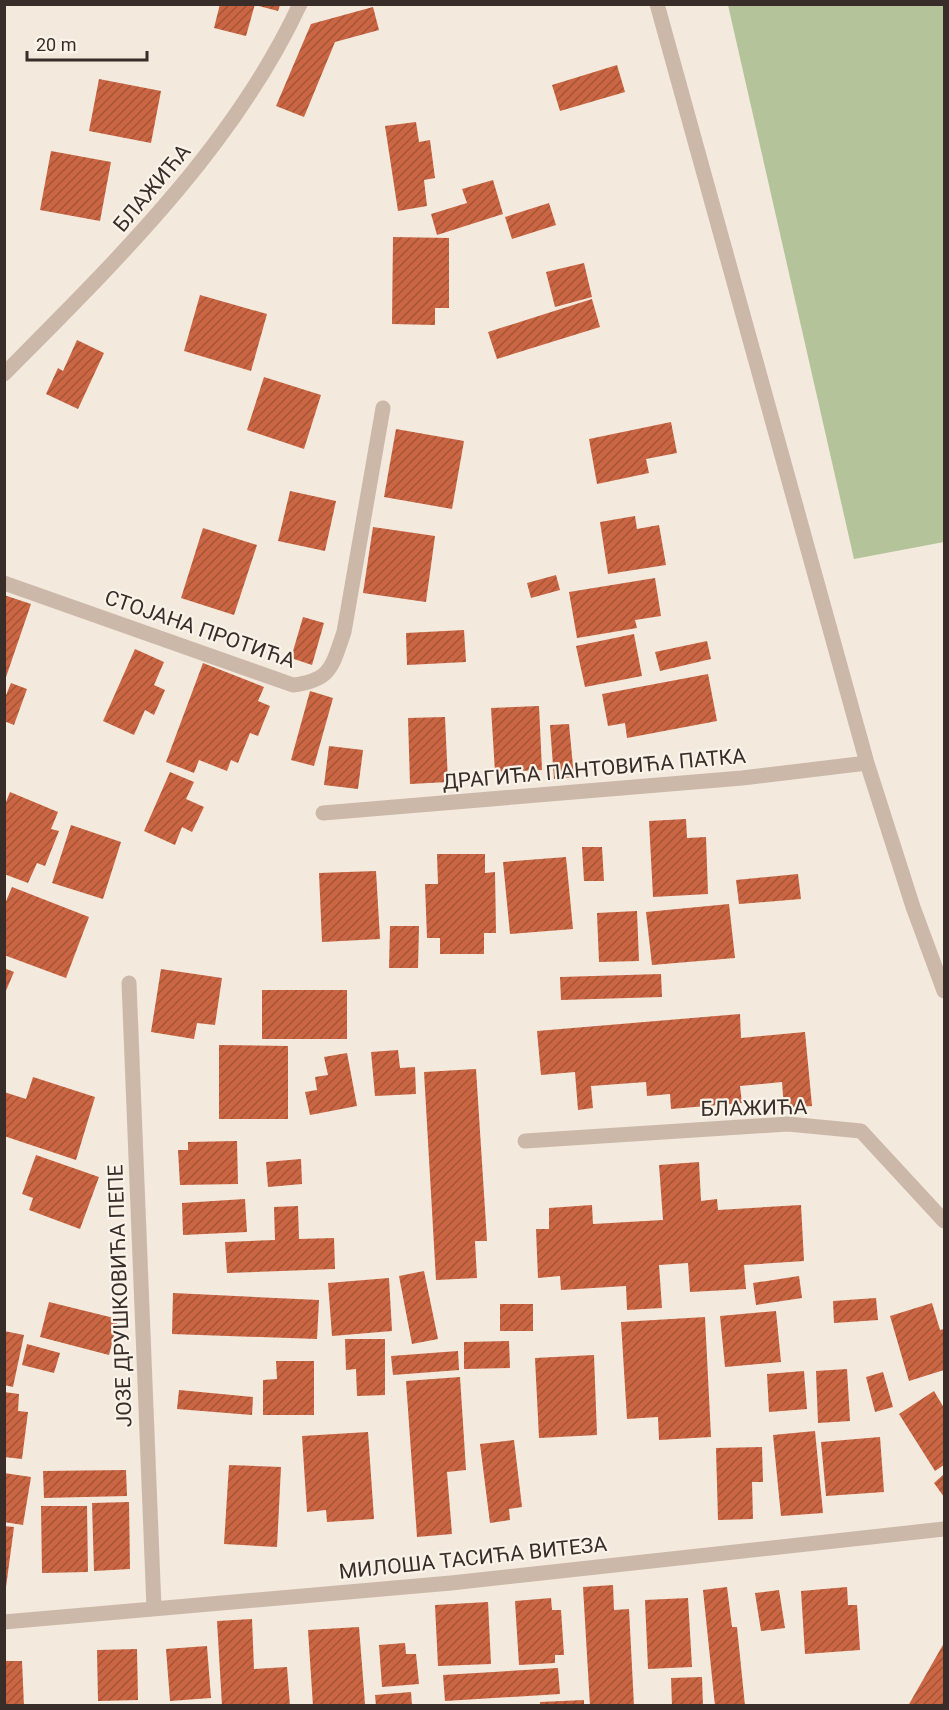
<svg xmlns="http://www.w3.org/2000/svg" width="949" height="1710" viewBox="0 0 949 1710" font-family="Roboto,sans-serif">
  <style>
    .garden { fill: #b5c39b }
    .building { fill: url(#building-hatch) }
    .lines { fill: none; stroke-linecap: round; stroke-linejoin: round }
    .minor { stroke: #ccb8a8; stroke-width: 15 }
    .labels { text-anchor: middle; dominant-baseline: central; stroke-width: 4.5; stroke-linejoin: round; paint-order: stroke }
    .street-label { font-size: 21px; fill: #382d28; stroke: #faf3e9 }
  </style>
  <defs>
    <pattern id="building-hatch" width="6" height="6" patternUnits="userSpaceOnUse" patternTransform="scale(1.5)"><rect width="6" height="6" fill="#ca6643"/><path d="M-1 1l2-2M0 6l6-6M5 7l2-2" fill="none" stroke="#a55438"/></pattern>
  </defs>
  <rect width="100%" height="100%" fill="#f3e9dc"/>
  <path class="garden" d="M728,5h216v537l-90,17z"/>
  <path class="building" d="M220,4h35l-9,32 -32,-8z
    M255,5h25l-2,6z
    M373,7l6,23 -44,12 -31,75 -28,-11 35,-82z
    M617,65l8,27 -65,19 -8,-26z
    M99,79l62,12 -10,52 -62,-12z
    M416,122l3,20 11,-2 5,38 -11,2 3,26 -29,5 -13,-85z
    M51,151l60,11 -11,59 -60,-11z
    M493,180l10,34 -66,21 -6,-21 36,-11 -5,-14z
    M549,203l7,22 -44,14 -7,-22z
    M393,237l56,1v70h-14v17l-43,-1z
    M584,263l8,34 -37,10 -9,-35z
    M200,295l67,19 -16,57 -67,-20z
    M592,299l8,28 -103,32 -9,-27z
    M77,340l27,13 -26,56 -32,-15 12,-26 5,3z
    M264,377l57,18 -17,54 -57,-19z
    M671,422l6,31 -31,6 3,14 -52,11 -8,-45z
    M396,429l68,12 -12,68 -68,-12z
    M290,491l46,10 -11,50 -47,-10z
    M635,516l2,13 22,-4 7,40 -58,9 -8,-52z
    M373,527l62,9 -9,66 -63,-9z
    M203,528l54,17 -23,70 -53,-17z
    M556,575l4,15 -29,8 -4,-15z
    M655,578l6,38 -26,4 2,8 -60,10 -8,-46z
    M4,595l27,9 -26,76h-1z
    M303,617l21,6 -12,42 -21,-7z
    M464,630l2,32 -59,3 -1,-32z
    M634,634l8,42 -57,11 -9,-41z
    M707,641l4,18 -51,12 -5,-19z
    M135,649l29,13 -10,23 11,5 -11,25 -9,-5 -11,25 -31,-14z
    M203,663l61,24 -6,14 12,5 -12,30 -8,-3 -12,30 -7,-3 -4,11 -28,-11 -5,13 -28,-11z
    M708,674l9,47 -90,17 -2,-15 -17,3 -6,-32z
    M11,683l16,6 -13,36 -10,-4v-21z
    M310,691l23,7 -19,68 -23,-6z
    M539,706l3,64 -47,2 -4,-64z
    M445,717l3,65 -38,2 -2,-66z
    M569,724l5,53 -20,2 -4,-54z
    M329,746l34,4 -5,39 -34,-4z
    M170,772l24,10 -8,17 18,8 -12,25 -10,-5 -7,18 -31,-14z
    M10,792l48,20 -7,17 8,2 -14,35 -8,-3 -9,20 -24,-9v-67z
    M686,819l1,19 19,-1 2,57 -55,3 -4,-76z
    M71,825l50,17 -18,57 -51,-16z
    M582,847h20l2,34h-20z
    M437,854h48v19l10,-1 1,61h-12v21h-44v-16h-13l-2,-54h13z
    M566,857l7,72 -63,5 -7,-72z
    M376,871l4,68 -58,3 -3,-69z
    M798,874l3,25 -62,5 -3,-24z
    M12,887l77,30 -23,61 -62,-23v-49z
    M729,904l6,54 -83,7 -6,-53z
    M637,911l2,50 -40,1 -2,-49z
    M390,926h29l-1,42h-29z
    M4,968l10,4 -9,21h-1z
    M161,969l61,9 -7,47 -18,-2 -3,16 -43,-7z
    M661,974l1,23 -101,3 -1,-23z
    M262,990h85v49h-85z
    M740,1014l1,24 64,-6 7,74 -28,2 -2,-26 -42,4 2,17 -71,6 -1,-15 -23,2 -1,-14 -55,4 2,22 -15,2 -3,-38 -34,3 -4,-44z
    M219,1045l69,1v73h-69z
    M398,1050l2,18 15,-1 1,27 -41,2 -4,-44z
    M347,1053l10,53 -47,9 -5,-23 12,-2 -2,-13 13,-2 -4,-18z
    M476,1069l11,172h-12l2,37 -41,2 -12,-208z
    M33,1077l62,20 -19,63 -72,-24v-44l22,7z
    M237,1141l1,43 -58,1 -2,-35h10v-8z
    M36,1155l63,22 -19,52 -51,-19 4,-12 -11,-4z
    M301,1159l1,25 -34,3 -2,-25z
    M699,1162l2,39 16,-2 1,11 83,-5 3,56 -60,4 2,24 -56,3 -2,-29 -29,2 3,43 -35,2 -1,-24 -65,4 -1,-14 -22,2 -2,-49h13v-21l43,-3 1,19 70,-4 -4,-55z
    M245,1199l2,33 -64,3 -1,-32z
    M298,1206l1,33 35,-1 1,31 -108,4 -2,-31 50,-2 -1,-33z
    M424,1271l14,68 -26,5 -13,-68z
    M799,1276l3,22 -46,7 -3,-22z
    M389,1278l3,53 -60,5 -4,-53z
    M173,1293l146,7 -2,39 -145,-5z
    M876,1298l2,22 -44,3 -1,-22z
    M49,1302l69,17 -9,36 -69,-18z
    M932,1303l8,27 4,-1v41l-35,11 -19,-65z
    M500,1304h33v27h-33z
    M776,1311l5,51 -56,5 -5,-51z
    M705,1317l6,120 -52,3 -1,-23 -31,2 -6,-97z
    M4,1331l20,4 -11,52 -9,-2z
    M345,1339h40v56l-28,1 -1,-27 -10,1z
    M509,1341l1,27 -46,1v-27z
    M27,1344l33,9 -6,20 -32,-8z
    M458,1351l1,19 -66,5 -2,-19z
    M594,1355l3,80 -58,3 -4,-80z
    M276,1361h38v54h-51v-35l14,-1z
    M847,1369l3,52 -32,2 -2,-52z
    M804,1371l3,38 -38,3 -2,-38z
    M883,1372l10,35 -18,5 -9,-35z
    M460,1377l6,93 -19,2 5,62 -35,3 -11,-156z
    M179,1390l74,7 -1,18 -75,-6z
    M934,1391l10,17v57l-9,6 -36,-57z
    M4,1392l15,2 -1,17 10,1 -6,47 -18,-2z
    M815,1431l8,82 -42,3 -8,-81z
    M368,1432l6,87 -47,3 -1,-12 -19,2 -5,-76z
    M880,1437l4,55 -58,4 -5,-54z
    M514,1440l8,67 -13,2 1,11 -20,3 -10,-79z
    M762,1447l1,35h-11l1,37 -35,1 -2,-72z
    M229,1465l52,2 -4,80 -53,-3z
    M126,1470l1,26 -83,2 -1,-27z
    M4,1473l27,4 -8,48 -19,-3z
    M944,1474v23l-10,-14z
    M129,1502l1,67 -36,2 -2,-68z
    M41,1506h46l1,66 -46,1z
    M4,1526l10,1 -8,60h-2z
    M613,1585l1,25 15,-1 5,97h-44l-7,-119z
    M727,1587l5,40h5l8,79h-30l-12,-116z
    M847,1587l1,18h9l3,45 -55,4 -4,-63z
    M779,1590l6,38 -24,3 -6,-38z
    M551,1598l1,12h9l3,45h-9v8l-36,2 -4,-64z
    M688,1598l4,69 -44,2 -3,-69z
    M488,1602l3,62 -53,2 -3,-61z
    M252,1619l2,50 33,-2 3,39h-68l-5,-85z
    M359,1627l6,77 -52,2 -5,-76z
    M405,1643l1,11h10l3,30 -37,3 -3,-42z
    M944,1643v63h-36z
    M207,1646l4,52 -41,3 -4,-52z
    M137,1649l1,51 -40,1 -1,-51z
    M4,1661h18l2,45h-20z
    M558,1668l2,26 -115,7 -2,-26z
    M702,1677l1,29h-31l-1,-28z
    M411,1692l1,14h-36l-1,-11z
    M584,1700v6h-44v-4z"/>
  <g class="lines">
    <path class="minor" d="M657,4l210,759 46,144 31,84
      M4,374c110,-111 229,-226 296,-370
      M4,583l289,102c39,-5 39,-19 51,-53l39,-224
      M323,813l419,-35 125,-15
      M129,983l25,625
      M525,1141l263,-17 73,7 83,90
      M4,1622l447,-39 493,-54"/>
  </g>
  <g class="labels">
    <g class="street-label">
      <text transform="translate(152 188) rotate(-50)">БЛАЖИЋА</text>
      <text transform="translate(200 629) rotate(19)">СТОЈАНА ПРОТИЋА</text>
      <text transform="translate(594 769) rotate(-5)">ДРАГИЋА ПАНТОВИЋА ПАТКА</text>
      <text transform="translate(754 1108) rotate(-1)">БЛАЖИЋА</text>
      <text transform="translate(120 1296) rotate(-92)">ЈОЗЕ ДРУШКОВИЋА ПЕПЕ</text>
      <text transform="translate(473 1558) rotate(-6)">МИЛОША ТАСИЋА ВИТЕЗА</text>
    </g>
  </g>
  <rect width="949" height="1710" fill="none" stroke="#382d28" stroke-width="12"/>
  <path d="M27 51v9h120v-9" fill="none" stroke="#382d28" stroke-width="3"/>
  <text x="36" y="51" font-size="18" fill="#382d28" stroke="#faf3e9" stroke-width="4.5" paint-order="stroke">20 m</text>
</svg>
